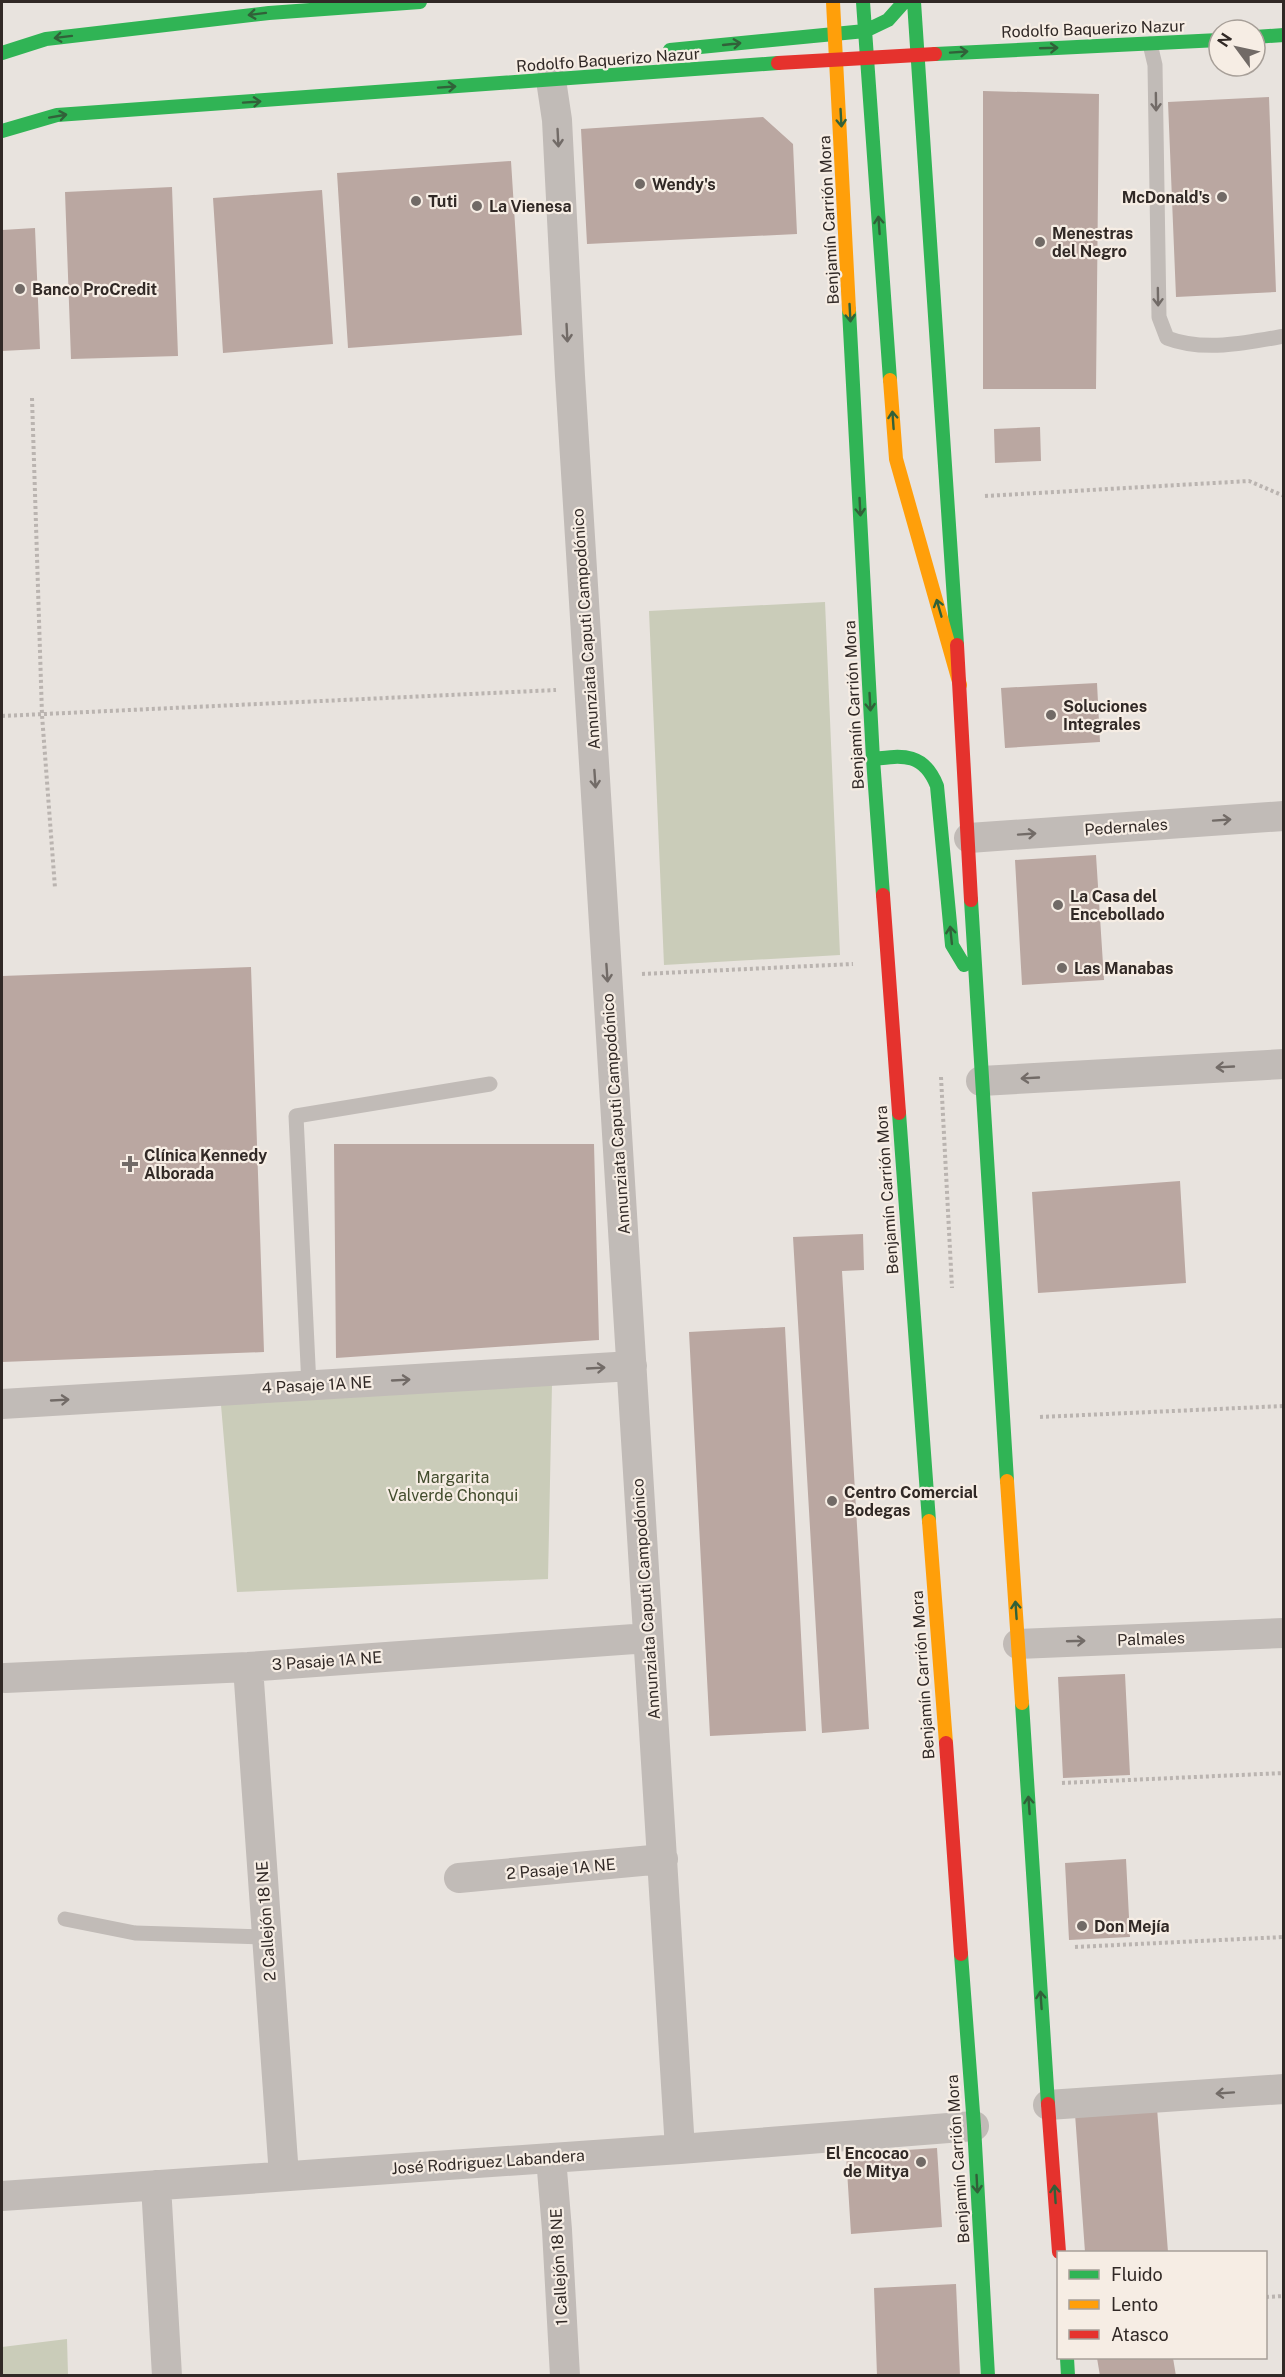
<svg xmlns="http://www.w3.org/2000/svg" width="1285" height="2377" viewBox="0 0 1285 2377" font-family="'Public Sans',sans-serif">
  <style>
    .green { fill: #caccb9 }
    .building { fill: #baa7a1 }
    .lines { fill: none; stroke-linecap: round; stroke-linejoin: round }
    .path { stroke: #bab4b0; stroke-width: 4; stroke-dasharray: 3 3; stroke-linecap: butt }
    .lane { stroke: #c1bbb7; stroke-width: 15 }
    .street { stroke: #c1bbb7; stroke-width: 30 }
    .fast { stroke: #30b455; stroke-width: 14 }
    .slow { stroke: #ff9f0a; stroke-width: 14 }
    .jam { stroke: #e5322d; stroke-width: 14 }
    .oneway { stroke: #316139 }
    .oneway2 { stroke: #726b67 }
    .poi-dot { fill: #716a66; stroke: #f6ede4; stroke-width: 2 }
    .labels { text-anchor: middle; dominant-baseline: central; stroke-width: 4.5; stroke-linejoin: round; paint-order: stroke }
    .street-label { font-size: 16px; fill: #312926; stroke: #f6ede4 }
    .poi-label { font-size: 16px; font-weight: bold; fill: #312926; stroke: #f6ede4; text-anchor: start }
    .park-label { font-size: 16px; fill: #424c2d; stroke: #f6ede4 }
  </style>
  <rect width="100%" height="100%" fill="#e8e3de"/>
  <path class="green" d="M825,602l15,353 -176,10 -15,-354z
    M552,1384l-4,195 -311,13 -16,-187z
    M67,2339l1,36h-66v-28z"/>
  <path class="building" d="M983,91l116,3 -3,295h-113z
    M1269,97l7,195 -100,5 -8,-195z
    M763,117l30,27 4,90 -210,10 -6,-115z
    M511,161l11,174 -174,13 -11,-175z
    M172,187l6,169 -107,3 -6,-167z
    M322,190l11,154 -110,9 -10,-155z
    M35,228l5,121 -38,2v-121z
    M1040,427l1,34 -46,2 -1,-34z
    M1097,683l3,59 -95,6 -4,-60z
    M1096,855l8,125 -82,5 -7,-125z
    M251,967l13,385 -262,10v-386z
    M334,1144h260l5,196 -263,18z
    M1180,1181l6,102 -148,10 -6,-101z
    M863,1234l1,36 -22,1 27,458 -47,4 -29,-496z
    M785,1327l21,404 -96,5 -21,-404z
    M1125,1674l5,101 -67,3 -5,-101z
    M1126,1859l4,78 -61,3 -4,-77z
    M1157,2108l11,144h-83l-10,-138z
    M937,2148l5,79 -91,7 -5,-80z
    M956,2284l4,92h-83l-3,-88z
    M1097,2358h76l3,18h-76z"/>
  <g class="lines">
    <path class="path" d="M32,398l10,317 13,173
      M985,496l264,-15 35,15
      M2,716l554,-26
      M642,974l211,-10
      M941,1077l11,211
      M1040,1417l244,-11
      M1062,1783l222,-10
      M1075,1947l209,-10
      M1266,2297l18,-1"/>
    <path class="lane" d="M1150,44l5,21 4,252 8,21c36,14 80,5 117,-2
      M309,1386l-13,-270 194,-32
      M65,1919l70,14 132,4"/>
    <path class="street" d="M551,80l6,40 13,256 110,1773
      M969,838l315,-22
      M981,1081l303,-17
      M2,1404l630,-38
      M1018,1644l266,-11
      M248,1667l36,509
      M5,1678l243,-11 400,-29
      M459,1878l204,-19
      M1048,2105l236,-16
      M551,2158l6,72 8,146
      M156,2185l11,191
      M2,2196l678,-47 294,-23"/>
    <path class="fast" d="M863,2l27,378
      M914,2l43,643
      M1255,37l29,-2
      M670,50l195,-19 23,-11 16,-18
      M2,53l44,-14 223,-26 151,-11
      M935,54l284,-14
      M2,131l55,-16 721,-52
      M849,310l24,449 10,136
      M873,759c31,-4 51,-6 64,27l15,159 12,20
      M971,900l36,581
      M899,1113l30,408
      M1022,1703l26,401
      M961,1954l13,172 14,250
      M1067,2358l1,18"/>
    <path class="slow" d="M833,2l16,308
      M890,380l6,79 64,226
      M1007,1481l15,222
      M929,1521l17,222"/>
    <path class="jam" d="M778,63l157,-9
      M957,645l14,255
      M883,895l16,218
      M946,1743l15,211
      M1048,2104l11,148"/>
  </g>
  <defs><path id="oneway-shaft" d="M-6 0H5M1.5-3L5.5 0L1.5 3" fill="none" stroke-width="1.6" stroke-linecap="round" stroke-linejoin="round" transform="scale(1.5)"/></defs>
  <g class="oneway">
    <use href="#oneway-shaft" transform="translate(257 14) rotate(173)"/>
    <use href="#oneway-shaft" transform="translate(63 37) rotate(173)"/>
    <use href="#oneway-shaft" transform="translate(732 44) rotate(-6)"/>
    <use href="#oneway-shaft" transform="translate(1049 48) rotate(-2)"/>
    <use href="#oneway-shaft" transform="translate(959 52) rotate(-4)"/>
    <use href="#oneway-shaft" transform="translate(447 87) rotate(-4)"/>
    <use href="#oneway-shaft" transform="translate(252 102) rotate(-4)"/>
    <use href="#oneway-shaft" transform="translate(58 116) rotate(-10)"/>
    <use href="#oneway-shaft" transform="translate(841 118) rotate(87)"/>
    <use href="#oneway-shaft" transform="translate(879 225) rotate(-94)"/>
    <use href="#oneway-shaft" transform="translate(850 313) rotate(87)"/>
    <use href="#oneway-shaft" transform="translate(893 420) rotate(-94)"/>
    <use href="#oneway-shaft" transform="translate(860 507) rotate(87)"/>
    <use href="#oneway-shaft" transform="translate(939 608) rotate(-106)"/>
    <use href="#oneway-shaft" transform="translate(870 702) rotate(87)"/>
    <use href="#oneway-shaft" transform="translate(951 935) rotate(-96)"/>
    <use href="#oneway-shaft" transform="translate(1016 1610) rotate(-94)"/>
    <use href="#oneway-shaft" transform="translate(1029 1805) rotate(-94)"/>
    <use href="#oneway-shaft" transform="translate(1041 2000) rotate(-94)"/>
    <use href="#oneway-shaft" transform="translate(977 2184) rotate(87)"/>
    <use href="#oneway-shaft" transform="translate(1055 2194) rotate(-94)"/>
  </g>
  <g class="oneway2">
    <use href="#oneway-shaft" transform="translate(1156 102) rotate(89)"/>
    <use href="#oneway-shaft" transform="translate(558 138) rotate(87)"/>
    <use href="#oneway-shaft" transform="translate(1158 297) rotate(89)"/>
    <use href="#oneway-shaft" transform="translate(567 333) rotate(87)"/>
    <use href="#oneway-shaft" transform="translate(595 779) rotate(86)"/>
    <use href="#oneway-shaft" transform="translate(1222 820) rotate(-4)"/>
    <use href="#oneway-shaft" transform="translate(1027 834) rotate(-4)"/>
    <use href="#oneway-shaft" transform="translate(607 973) rotate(86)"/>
    <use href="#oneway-shaft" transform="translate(1225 1067) rotate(177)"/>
    <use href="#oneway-shaft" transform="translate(1030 1078) rotate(177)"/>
    <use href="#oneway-shaft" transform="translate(596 1368) rotate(-3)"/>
    <use href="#oneway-shaft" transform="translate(401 1380) rotate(-3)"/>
    <use href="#oneway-shaft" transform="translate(60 1400) rotate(-3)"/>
    <use href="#oneway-shaft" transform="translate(1076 1641) rotate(-2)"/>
    <use href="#oneway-shaft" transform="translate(1225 2093) rotate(176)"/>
  </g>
  <g class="poi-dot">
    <circle cx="640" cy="184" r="6"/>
    <circle cx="1222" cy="197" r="6"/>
    <circle cx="416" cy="201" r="6"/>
    <circle cx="477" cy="206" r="6"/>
    <circle cx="1040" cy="242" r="6"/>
    <circle cx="20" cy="289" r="6"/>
    <circle cx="1051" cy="715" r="6"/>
    <circle cx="1058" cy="905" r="6"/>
    <circle cx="1062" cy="968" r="6"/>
    <path d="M127 1155h6v6h6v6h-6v6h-6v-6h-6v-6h6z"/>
    <circle cx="832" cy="1501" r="6"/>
    <circle cx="1082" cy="1926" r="6"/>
    <circle cx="921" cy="2162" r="6"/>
  </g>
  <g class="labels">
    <g class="street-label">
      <text transform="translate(1093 29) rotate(-2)">Rodolfo Baquerizo Nazur</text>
      <text transform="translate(608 60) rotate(-4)">Rodolfo Baquerizo Nazur</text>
      <text transform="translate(829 220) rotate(-93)">Benjamín Carrión Mora</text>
      <text transform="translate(586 629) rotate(-94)">Annunziata Caputi Campodónico</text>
      <text transform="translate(854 705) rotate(-93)">Benjamín Carrión Mora</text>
      <text transform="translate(1126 827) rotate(-4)">Pedernales</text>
      <text transform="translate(616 1114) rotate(-94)">Annunziata Caputi Campodónico</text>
      <text transform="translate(887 1190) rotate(-94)">Benjamín Carrión Mora</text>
      <text transform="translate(317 1385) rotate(-3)">4 Pasaje 1A NE</text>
      <text transform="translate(646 1599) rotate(-94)">Annunziata Caputi Campodónico</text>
      <text transform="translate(1151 1639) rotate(-2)">Palmales</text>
      <text transform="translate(327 1661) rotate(-4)">3 Pasaje 1A NE</text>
      <text transform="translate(923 1675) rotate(-94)">Benjamín Carrión Mora</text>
      <text transform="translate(561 1869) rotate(-5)">2 Pasaje 1A NE</text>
      <text transform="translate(266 1921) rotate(-94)">2 Callejón 18 NE</text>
      <text transform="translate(958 2159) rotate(-94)">Benjamín Carrión Mora</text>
      <text transform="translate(488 2162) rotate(-4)">José Rodriguez Labandera</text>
      <text transform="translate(559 2267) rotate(-93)">1 Callejón 18 NE</text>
    </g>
    <g class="poi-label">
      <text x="652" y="184">Wendy's</text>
      <text x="1210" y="197" text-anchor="end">McDonald's</text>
      <text x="428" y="201">Tuti</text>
      <text x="489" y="206">La Vienesa</text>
      <text x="1052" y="233">Menestras<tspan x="1052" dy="18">del Negro</tspan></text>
      <text x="32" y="289">Banco ProCredit</text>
      <text x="1063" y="706">Soluciones<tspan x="1063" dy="18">Integrales</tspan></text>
      <text x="1070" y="896">La Casa del<tspan x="1070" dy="18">Encebollado</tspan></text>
      <text x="1074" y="968">Las Manabas</text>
      <text x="144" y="1155">Clínica Kennedy<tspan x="144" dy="18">Alborada</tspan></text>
      <text x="844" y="1492">Centro Comercial<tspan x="844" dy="18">Bodegas</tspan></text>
      <text x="1094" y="1926">Don Mejía</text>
      <text x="909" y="2153" text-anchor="end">El Encocao<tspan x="909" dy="18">de Mitya</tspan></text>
    </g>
    <g class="park-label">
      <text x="453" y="1477">Margarita<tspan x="453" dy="18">Valverde Chonqui</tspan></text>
    </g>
  </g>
  <rect width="1285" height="2377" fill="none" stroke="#312926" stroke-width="6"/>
  <rect x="1057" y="2251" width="210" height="108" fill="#f6ede4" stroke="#a79f98" stroke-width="1.5"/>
  <rect x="1069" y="2270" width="30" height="9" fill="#30b455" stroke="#a79f98" stroke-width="1.5"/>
  <text x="1111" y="2281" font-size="18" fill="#312926">Fluido</text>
  <rect x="1069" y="2300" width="30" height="9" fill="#ff9f0a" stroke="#a79f98" stroke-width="1.5"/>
  <text x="1111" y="2311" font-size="18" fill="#312926">Lento</text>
  <rect x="1069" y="2330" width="30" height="9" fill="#e5322d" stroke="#a79f98" stroke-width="1.5"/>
  <text x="1111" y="2341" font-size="18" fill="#312926">Atasco</text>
  <g transform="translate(1237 48) rotate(303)"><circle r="28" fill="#f6ede4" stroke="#a79f98" stroke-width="1.5"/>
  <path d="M0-4.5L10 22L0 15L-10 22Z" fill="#716a66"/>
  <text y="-9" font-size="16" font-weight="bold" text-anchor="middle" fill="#312926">N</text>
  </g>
</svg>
